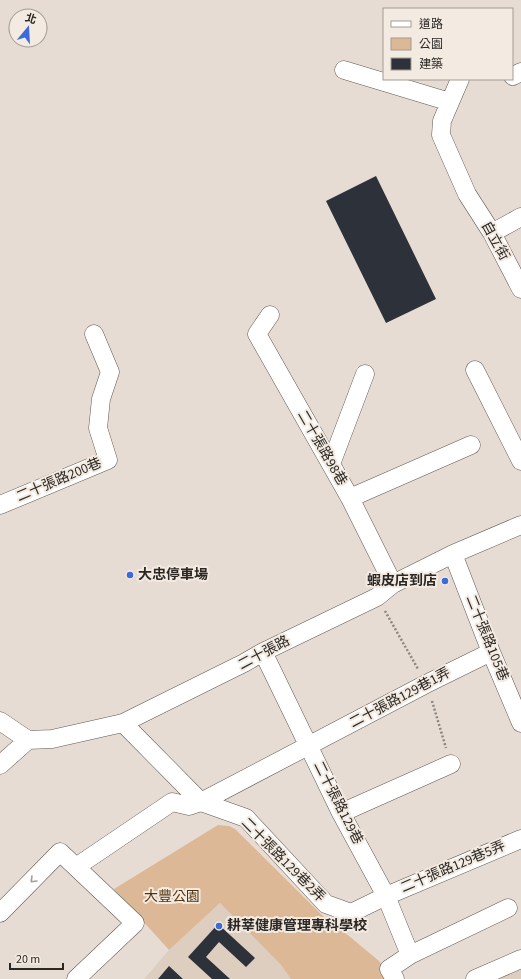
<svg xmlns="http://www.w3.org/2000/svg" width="521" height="979" viewBox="0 0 521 979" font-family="'Source Sans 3','Noto Sans TC',sans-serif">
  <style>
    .built { fill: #decec0 }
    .green { fill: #dcb897 }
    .building { fill: #2d3139 }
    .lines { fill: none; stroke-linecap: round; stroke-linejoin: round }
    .minor-casing { stroke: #625952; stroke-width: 19 }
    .path { stroke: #8c8580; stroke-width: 2.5; stroke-dasharray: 2 2; stroke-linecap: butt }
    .minor { stroke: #fff; stroke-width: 18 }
    .oneway { stroke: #a09e9c }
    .poi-dot { fill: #3b6ada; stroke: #f3eae1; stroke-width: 1.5 }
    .labels { text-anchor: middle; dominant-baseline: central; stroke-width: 4; stroke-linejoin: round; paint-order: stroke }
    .street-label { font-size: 14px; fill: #2b2724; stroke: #f3eae1 }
    .poi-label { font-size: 14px; font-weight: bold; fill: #2b2724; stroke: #f3eae1; text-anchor: start }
    .park-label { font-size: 14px; fill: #55330c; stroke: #f3eae1 }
  </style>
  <rect width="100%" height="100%" fill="#e6dcd4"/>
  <path class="built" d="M220,903l61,62 10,14h-147l25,-29z
    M521,969v10h-27z"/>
  <path class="green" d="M218,825l11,1 6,3 92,91 22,16 30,25 11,18h-99l-10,-14 -61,-62 -51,47 -55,-61z"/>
  <path class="building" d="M376,176l60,123 -50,24 -60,-122z
    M218,924l37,34 -9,9 -27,-25 -13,15 24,22h-18l-24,-22z
    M169,966l14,13h-25z"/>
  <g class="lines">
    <defs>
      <path id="minor" d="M344,70l106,32
        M512,75l1,1 8,-4
        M460,79l-18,42 -1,14 26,59 25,39 29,56
        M492,233l29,-16
        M270,315l-13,19 93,164 43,86
        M475,370l46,91
        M331,464l34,-90
        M350,498l121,-53
        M0,505l108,-45 -10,-32 3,-29 9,-27 -16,-38
        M453,554l38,98 30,71
        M263,652l78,161 45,83 24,59
        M0,721l28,19 24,-1 71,-16 121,-60 19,-11 114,-55 16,-13 60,-30 68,-29
        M123,723l78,79 45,16 80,86 25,9 35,-17 135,-57
        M0,765l28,-25
        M341,813l110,-49
        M76,867l96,-65 17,4 12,-4 225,-118 65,-32
        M0,913l60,-61 75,71 -59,56
        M395,979l-6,-10 21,-14 98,-47
        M475,979l46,-20"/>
    </defs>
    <use href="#minor" class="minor-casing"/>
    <path class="path" d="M385,611l33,58
      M432,701l14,47"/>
    <use href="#minor" class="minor"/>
  </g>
  <defs><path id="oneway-chevron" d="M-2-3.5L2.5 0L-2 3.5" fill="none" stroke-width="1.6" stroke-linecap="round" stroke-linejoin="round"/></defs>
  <use class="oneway" href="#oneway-chevron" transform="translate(33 880) rotate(135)"/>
  <g class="poi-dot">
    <circle cx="130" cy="575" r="4"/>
    <circle cx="445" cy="581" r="4"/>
    <circle cx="219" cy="926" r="4"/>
  </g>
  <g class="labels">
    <g class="street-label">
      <text transform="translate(495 241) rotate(61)">自立街</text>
      <text transform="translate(322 448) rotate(60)">二十張路98巷</text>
      <text transform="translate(59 480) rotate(-23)">二十張路200巷</text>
      <text transform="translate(487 638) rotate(68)">二十張路105巷</text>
      <text transform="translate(264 653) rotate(-28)">二十張路</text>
      <text transform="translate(400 698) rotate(-28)">二十張路129巷1弄</text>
      <text transform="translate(338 803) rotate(63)">二十張路129巷</text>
      <text transform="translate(283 860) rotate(45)">二十張路129巷2弄</text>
      <text transform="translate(453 867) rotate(-23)">二十張路129巷5弄</text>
    </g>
    <g class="poi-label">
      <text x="138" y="575">大忠停車場</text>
      <text x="437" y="581" text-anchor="end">蝦皮店到店</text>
      <text x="227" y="926">耕莘健康管理專科學校</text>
    </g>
    <g class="park-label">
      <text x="172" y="897">大豐公園</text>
    </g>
  </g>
  <rect x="383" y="8" width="130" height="72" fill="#f3eae1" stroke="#a39c95"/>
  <rect x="391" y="21" width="20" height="6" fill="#ffffff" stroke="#a39c95"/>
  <text x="419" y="28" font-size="12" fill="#2b2724">道路</text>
  <rect x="391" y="38" width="20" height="12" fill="#dcb897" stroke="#a39c95"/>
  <text x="419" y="48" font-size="12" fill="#2b2724">公園</text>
  <rect x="391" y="58" width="20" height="12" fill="#2d3139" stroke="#a39c95"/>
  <text x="419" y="68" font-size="12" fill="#2b2724">建築</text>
  <g transform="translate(28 28) rotate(18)"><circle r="19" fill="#f3eae1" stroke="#a39c95"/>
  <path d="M0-3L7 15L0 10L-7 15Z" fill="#3b6ada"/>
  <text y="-6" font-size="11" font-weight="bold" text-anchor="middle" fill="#2b2724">北</text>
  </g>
  <path d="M10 963v6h53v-6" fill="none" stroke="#2b2724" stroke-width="2"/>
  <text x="16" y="963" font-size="12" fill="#2b2724" stroke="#f3eae1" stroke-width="3" paint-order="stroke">20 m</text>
</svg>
